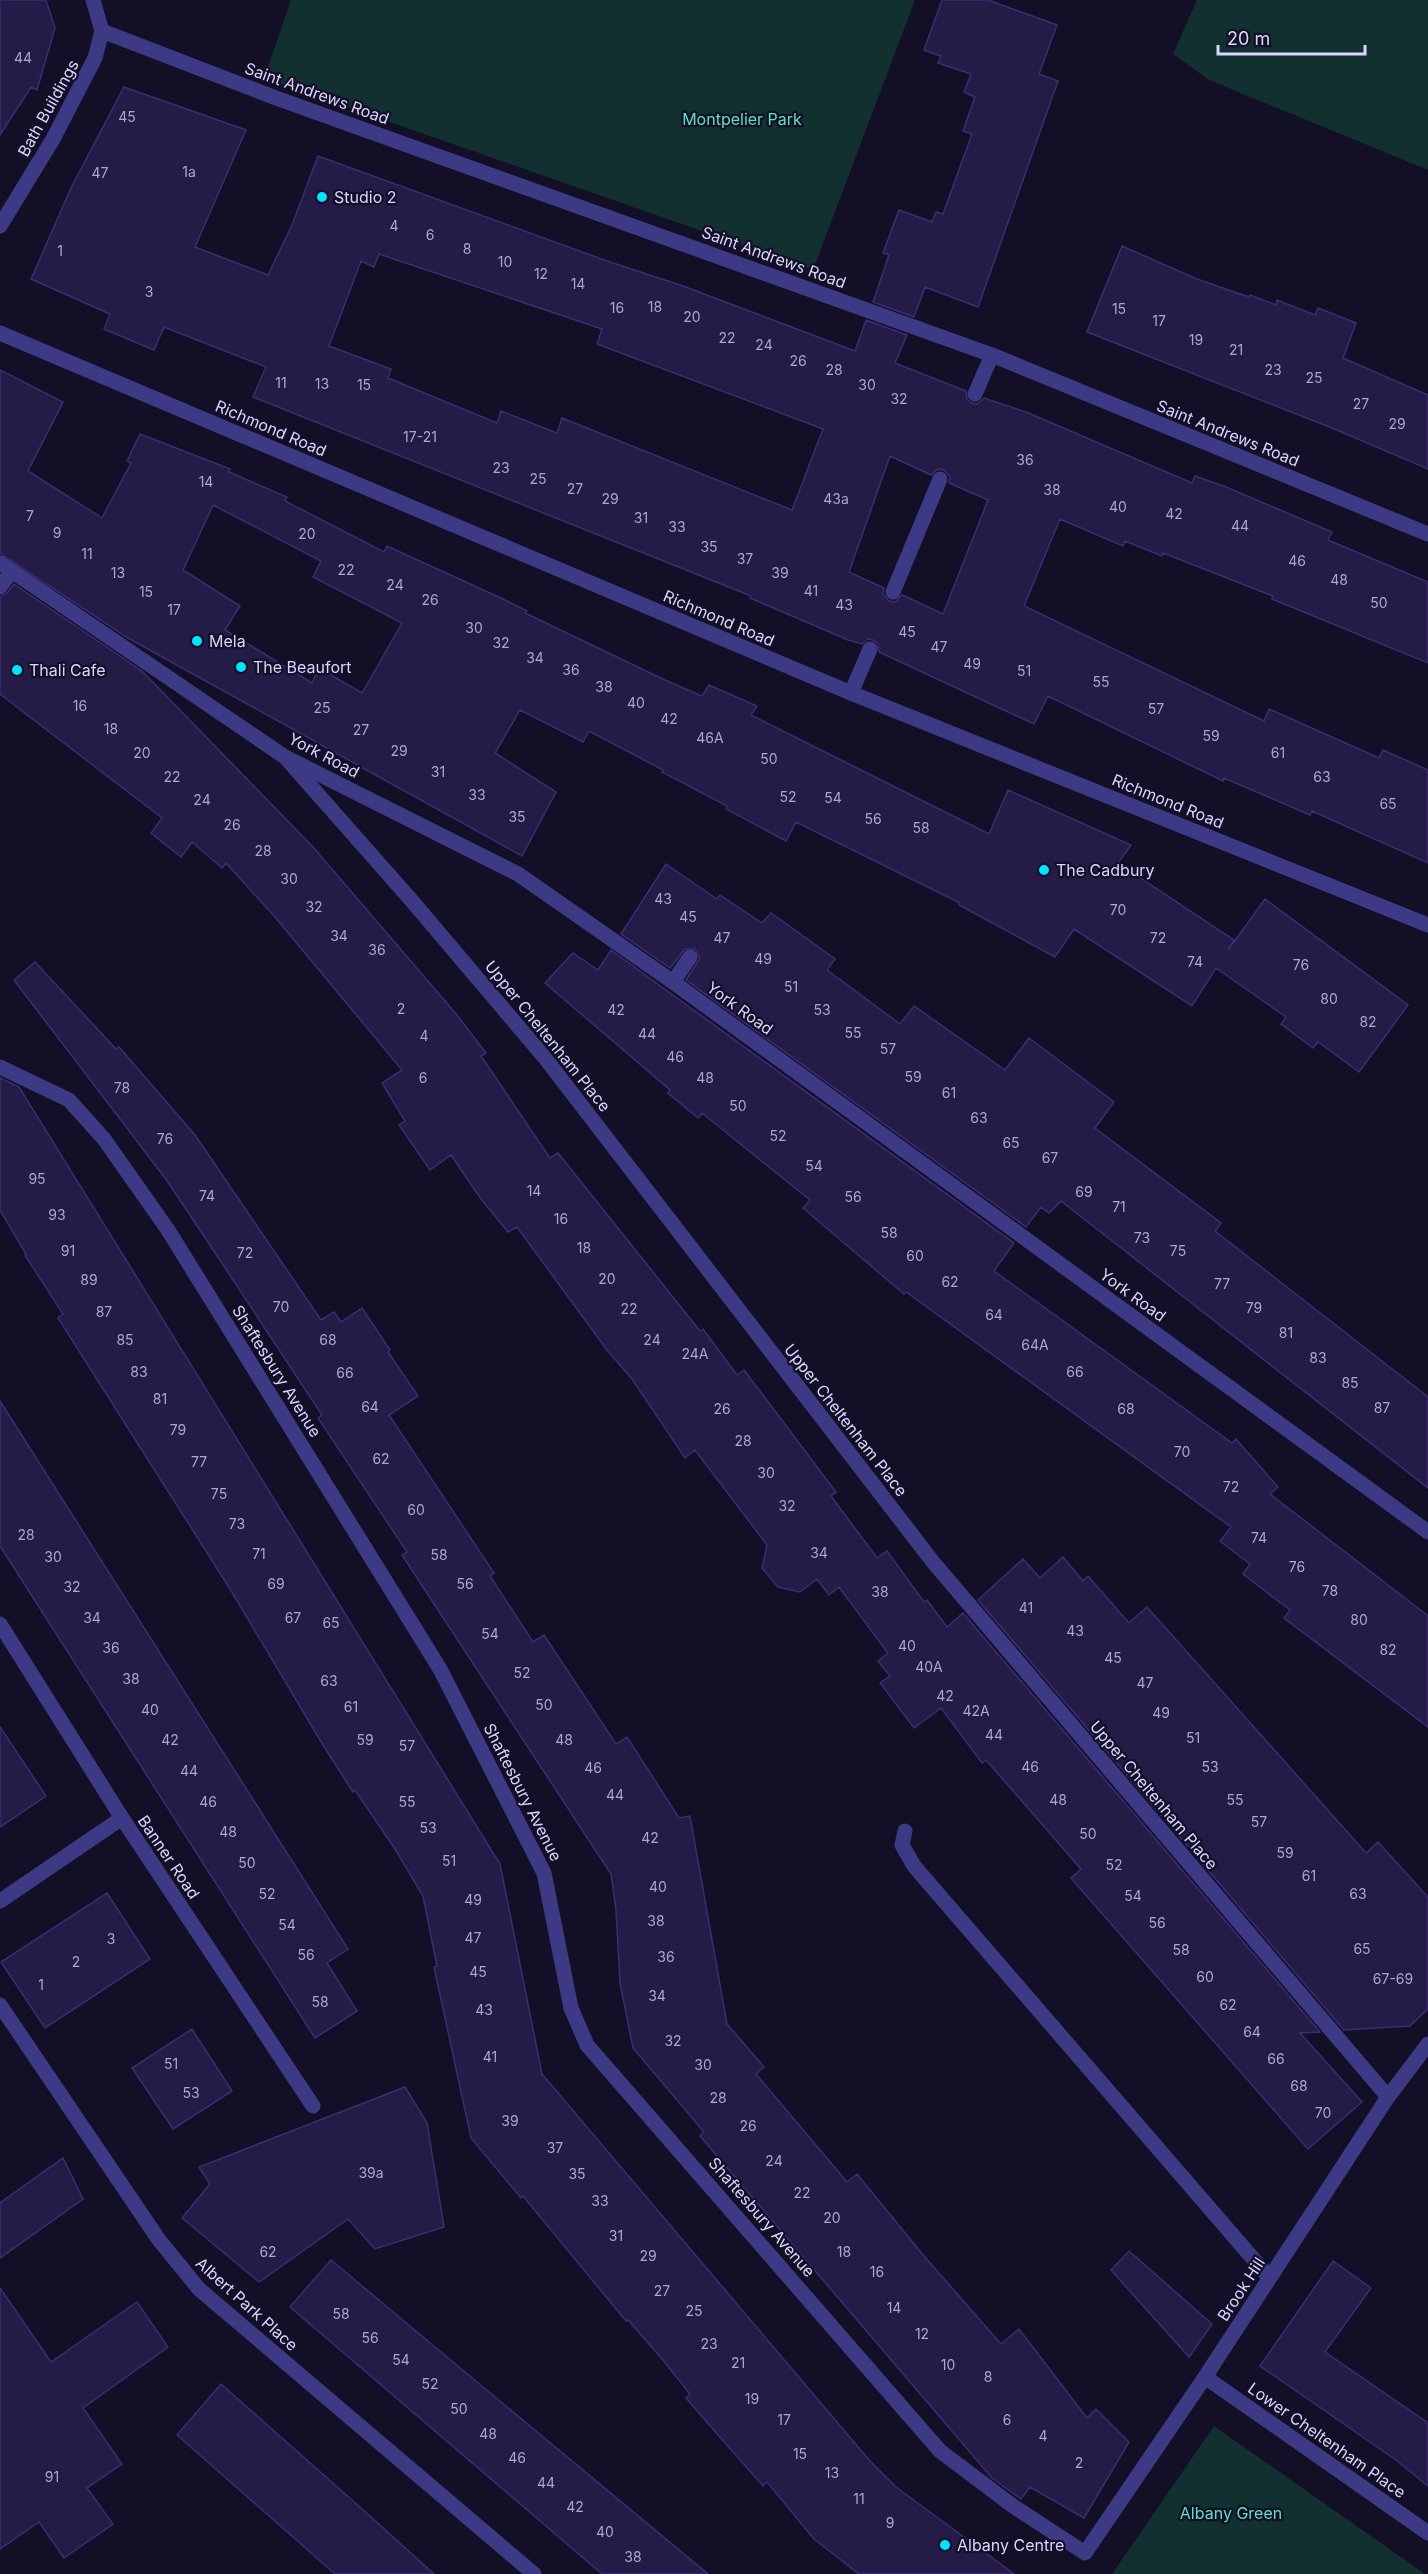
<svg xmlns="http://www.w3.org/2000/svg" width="1428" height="2574" viewBox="0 0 1428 2574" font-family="Inter,sans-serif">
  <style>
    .green { fill: #12302f }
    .building { fill: #241b47; stroke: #3b2d73; stroke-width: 1.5; fill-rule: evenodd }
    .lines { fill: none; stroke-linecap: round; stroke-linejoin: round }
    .service { stroke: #3d3a85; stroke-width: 15 }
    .minor { stroke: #3d3a85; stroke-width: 15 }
    .poi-dot { fill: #00e5ff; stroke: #130f26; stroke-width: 2 }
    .labels { text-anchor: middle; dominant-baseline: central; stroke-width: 4.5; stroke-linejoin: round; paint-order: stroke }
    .number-label { font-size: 14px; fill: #aca6d1 }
    .street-label { font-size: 16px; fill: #d9d4ff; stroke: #130f26 }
    .park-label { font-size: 16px; fill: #5fe0c0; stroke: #130f26 }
    .poi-label { font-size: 16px; fill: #d9d4ff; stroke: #130f26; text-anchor: start }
  </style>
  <rect width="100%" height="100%" fill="#130f26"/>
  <path class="green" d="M291,0h624l-102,270 -549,-192z
    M1197,0h231v170l-219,-90 -36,-26z
    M1214,2426l211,148h-313z"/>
  <path class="building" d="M0,0h46l9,28 -18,62 -6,-3 -31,48z
    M942,0h46l69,25 -18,49 19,7 -80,226 -53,-20 -11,30 -41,-15 16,-47 -6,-2 16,-43 33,12 4,-10 7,2 29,-80 -9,-3 12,-34 -11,-5 7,-18 -33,-11 3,-7 -17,-6z
    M124,87l122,43 -51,117 73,28 24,-50 26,-69 289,105 76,25 172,65 11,-31 41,15 -12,28 71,28 1,8 4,4 6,1 7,-6 42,14 166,71 3,-7 31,11 106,45 -4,8 100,42v81l-156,-64 1,-3 -110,-43 -1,3 -37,-15 -2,5 -63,-27 -36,87 240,115 5,-12 110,49 4,-8 45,20v93l-116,-52 -2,4 -86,-37 -1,3 -175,-85 -14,28 -155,-72 -1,-8 -5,-4 -5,-1 -6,5 -14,-4 -98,-42 1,-2 -498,-199 13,-30 -102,-40 -10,23 -50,-21 6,-15 -79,-35 40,-91zM379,254l223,75 -5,15 226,85 -31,81 -230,-92 -5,15 -56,-22 -4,12 -109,-45 3,-9 -62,-23 32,-85 13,6zM890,456l41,19 7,-6 6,1 6,7 -1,6 39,17 -45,114 -41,-19 -7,7 -6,-1 -6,-7 1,-6 -35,-16z
    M1122,246l75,33 52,18 1,-2 26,10 1,-5 38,15 3,-7 38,15 -13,35 85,37v74l-96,-41 -245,-96z
    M0,370l63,32 -35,69 74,47 29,-55 -4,-2 13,-27 90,35 -1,3 58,25 -2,4 99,51 3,-6 116,53 24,12 -2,2 142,68 35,15 7,-11 48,21 -6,9 238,119 19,-44 123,55 -13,18 116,77 -6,10 37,-51 143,106 -49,67 -41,-30 -5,6 -32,-24 5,-7 -70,-49 -24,38 -118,-77 -19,28 -96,-52 1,-2 -164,-81 -10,19 -60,-32 1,-3 -65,-34 1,-2 -74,-39 -6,11 -63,-32 -25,43 61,39 -34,64 -394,-218 -128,-85zM213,505l108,56 -8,16 89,46 -40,70 -43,-25 -7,15 -87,-53 15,-24 -57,-36z
    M14,584l128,87 171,176 144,168 29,38 -5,3 69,102 8,-5 142,178 3,-2 34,46 7,-5 92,122 -5,4 46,62 10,-7 37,51 3,-2 20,27 16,-14 357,419 -20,1 62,69 -54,47 -237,-271 10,-9 -95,-109 -4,3 -41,-55 -27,20 -34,-45 10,-7 -12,-15 10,-8 -49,-66 -10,8 -12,-16 -17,13 -22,-5 -16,-19 5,-23 -72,-95 -10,8 -53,-79 -25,-29 -90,-123 -9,5 -27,-33 -30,-44 -21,15 -31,-45 6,-4 -23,-38 20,-13 -127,-153 -49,-54 -4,5 -30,-26 -11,15 -30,-24 11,-15 -162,-124v-97l7,-4z
    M666,864l51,35 3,-4 42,28 9,-10 64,46 -8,11 73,54 14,-18 91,64 24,-32 85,64 -19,26 126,95 -6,8 213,166v91l-367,-287 -12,12 -8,-6 -15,20 -340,-247 14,-22 -5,-9h-10l-15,19 -49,-34z
    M611,950l403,293 -20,28 238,172 4,-4 42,48 -8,7 158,122v111l-144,-109 6,-8 -47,-36 7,-10 -30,-23 11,-14 -325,-235 -2,2 -101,-86 7,-8 -108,-87 -4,5 -30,-25 2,-3 -125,-107 28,-30 25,17z
    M35,962l81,87 3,-2 76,88 126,185 13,-8 7,10 21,-14 28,42 -2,2 30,44 -29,19 105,158 -4,3 43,66 11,-7 72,109 11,-7 52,81 11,-2 37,208 37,43 -8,7 91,108 10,-8 67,82 77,88 18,-15 68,89 9,-9 33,33 -45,76 -54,-31 -9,12 -29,-21 -292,-342 4,-4 -71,-84 -13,-65 -4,-73 -5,-36 -209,-319 5,-3 -89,-134 4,-3 -116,-176 -41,-61 -151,-198z
    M0,1078l19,9 481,777 42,210 328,387 26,26 118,87h-155l-45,-35 -47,-57 -4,4 -44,-50 -33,-38 4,-4 -27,-34 -35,-40 -2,1 -103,-125 -2,2 -50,-60 -37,-171 3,-1 -14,-70 -28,-47 -40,-59 -2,2 -30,-47 -93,-156 -172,-271 5,-4 -38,-59 1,-1 -26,-44z
    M0,1401l348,548 -21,14 30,48 -42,27 -315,-492z
    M1063,1557l20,24 5,-5 41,47 18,-16 219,246 12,-11 50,55v112l-18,17 -66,4 -366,-430 45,-41 17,19z
    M0,1727l46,69 -46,31z
    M107,1893l43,66 -105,69 -44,-66z
    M192,2029l40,62 -59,38 -41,-61z
    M405,2087l22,36 17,104 -69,22 -27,-30 -89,63 -77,-64 28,-34 -11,-17z
    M63,2158l20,41 -83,59v-55z
    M1129,2251l83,73 -23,33 -78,-87z
    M331,2260l104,87 273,227h-106l-312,-267z
    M1333,2261l38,27 -46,64 103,71v63l-32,-26 -136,-94z
    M0,2288l51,74 86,-60 31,45 -85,61 39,56 -35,24 26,36 -49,34 -25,-36 -39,27z
    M221,2384l140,124 73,66h-99l-158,-139z"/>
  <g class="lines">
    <path class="service" d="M975,394l17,-39
      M893,592l47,-113
      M851,693l19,-44
      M673,982l17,-25
      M905,1831l-3,14 12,21 355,411"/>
    <path class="minor" d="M102,31l174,67 716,257 436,179
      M0,226l53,-87 42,-81 7,-27 -9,-31
      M0,333l851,360 577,232
      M0,563l285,194 233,117 155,108 755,550
      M0,587l12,-16
      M285,757l127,144 133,157 388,504 455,535
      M0,1067l69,33 35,39 64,91 272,439 104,204 27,135 16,37 353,406 73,55 72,47 120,-176 183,-280 40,-53
      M0,1624l122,194 191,288
      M0,1901l122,-83
      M0,2005l159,235 40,49 335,285
      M1205,2377l223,156"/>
  </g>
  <g class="poi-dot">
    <circle cx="322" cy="197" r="6"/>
    <circle cx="197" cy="641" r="6"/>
    <circle cx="241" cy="667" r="6"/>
    <circle cx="17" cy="670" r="6"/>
    <circle cx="1044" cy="870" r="6"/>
    <circle cx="945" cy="2545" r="6"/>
  </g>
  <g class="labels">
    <g class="number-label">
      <text x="23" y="57">44</text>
      <text x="127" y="116">45</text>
      <text x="189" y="171">1a</text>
      <text x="100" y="172">47</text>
      <text x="394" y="225">4</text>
      <text x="430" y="234">6</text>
      <text x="467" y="248">8</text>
      <text x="60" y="250">1</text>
      <text x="505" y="261">10</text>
      <text x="541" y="273">12</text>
      <text x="578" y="283">14</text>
      <text x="149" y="291">3</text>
      <text x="655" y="306">18</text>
      <text x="617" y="307">16</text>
      <text x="1119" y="308">15</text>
      <text x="692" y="316">20</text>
      <text x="1159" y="320">17</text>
      <text x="727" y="337">22</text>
      <text x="1196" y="339">19</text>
      <text x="764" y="344">24</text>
      <text x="1236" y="349">21</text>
      <text x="798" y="360">26</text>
      <text x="834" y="369">28</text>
      <text x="1273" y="369">23</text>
      <text x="1314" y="377">25</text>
      <text x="281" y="382">11</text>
      <text x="322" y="383">13</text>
      <text x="364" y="384">15</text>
      <text x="867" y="384">30</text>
      <text x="899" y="398">32</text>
      <text x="1361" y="403">27</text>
      <text x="1397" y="423">29</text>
      <text x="420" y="436">17-21</text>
      <text x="1025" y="459">36</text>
      <text x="501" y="467">23</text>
      <text x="538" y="478">25</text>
      <text x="206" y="481">14</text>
      <text x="575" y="488">27</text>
      <text x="1052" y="489">38</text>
      <text x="610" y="498">29</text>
      <text x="836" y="498">43a</text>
      <text x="1118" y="506">40</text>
      <text x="1174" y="513">42</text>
      <text x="30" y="515">7</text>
      <text x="641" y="517">31</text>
      <text x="1240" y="525">44</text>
      <text x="677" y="526">33</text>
      <text x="57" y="532">9</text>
      <text x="307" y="533">20</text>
      <text x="709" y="546">35</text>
      <text x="87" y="553">11</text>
      <text x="745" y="558">37</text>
      <text x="1297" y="560">46</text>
      <text x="346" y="569">22</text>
      <text x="118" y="572">13</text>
      <text x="780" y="572">39</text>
      <text x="1339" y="579">48</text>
      <text x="395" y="584">24</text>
      <text x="811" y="590">41</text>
      <text x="146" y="591">15</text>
      <text x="430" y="599">26</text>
      <text x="1379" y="602">50</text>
      <text x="844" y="604">43</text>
      <text x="174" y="609">17</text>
      <text x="474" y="627">30</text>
      <text x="907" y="631">45</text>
      <text x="501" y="642">32</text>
      <text x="939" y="646">47</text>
      <text x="535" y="657">34</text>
      <text x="972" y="663">49</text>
      <text x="571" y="669">36</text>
      <text x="1024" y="670">51</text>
      <text x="1101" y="681">55</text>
      <text x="604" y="686">38</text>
      <text x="636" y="702">40</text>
      <text x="80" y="705">16</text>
      <text x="322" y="707">25</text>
      <text x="1156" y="708">57</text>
      <text x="669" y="718">42</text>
      <text x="111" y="728">18</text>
      <text x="361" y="729">27</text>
      <text x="1211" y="735">59</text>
      <text x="710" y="737">46A</text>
      <text x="399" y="750">29</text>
      <text x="142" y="752">20</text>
      <text x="1278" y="752">61</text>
      <text x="769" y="758">50</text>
      <text x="438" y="771">31</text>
      <text x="172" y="776">22</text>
      <text x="1322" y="776">63</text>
      <text x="477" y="794">33</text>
      <text x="788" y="796">52</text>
      <text x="833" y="797">54</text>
      <text x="202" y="799">24</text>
      <text x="1388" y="803">65</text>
      <text x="517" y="816">35</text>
      <text x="873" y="818">56</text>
      <text x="232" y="824">26</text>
      <text x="921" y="827">58</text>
      <text x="263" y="850">28</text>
      <text x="289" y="878">30</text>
      <text x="663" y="898">43</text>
      <text x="314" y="906">32</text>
      <text x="1118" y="909">70</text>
      <text x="688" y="916">45</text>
      <text x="339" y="935">34</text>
      <text x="722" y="937">47</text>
      <text x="1158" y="937">72</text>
      <text x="377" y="949">36</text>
      <text x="763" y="958">49</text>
      <text x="1195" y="961">74</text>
      <text x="1301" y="964">76</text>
      <text x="791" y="986">51</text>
      <text x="1329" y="998">80</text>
      <text x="401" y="1008">2</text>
      <text x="616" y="1009">42</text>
      <text x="822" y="1009">53</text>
      <text x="1368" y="1021">82</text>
      <text x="853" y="1032">55</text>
      <text x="647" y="1033">44</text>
      <text x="424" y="1035">4</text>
      <text x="888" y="1048">57</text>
      <text x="675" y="1056">46</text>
      <text x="913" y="1076">59</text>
      <text x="423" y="1077">6</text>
      <text x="705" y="1077">48</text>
      <text x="122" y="1087">78</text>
      <text x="949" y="1092">61</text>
      <text x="738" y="1105">50</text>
      <text x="979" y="1117">63</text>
      <text x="778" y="1135">52</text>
      <text x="165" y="1138">76</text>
      <text x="1011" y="1142">65</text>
      <text x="1050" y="1157">67</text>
      <text x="814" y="1165">54</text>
      <text x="37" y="1178">95</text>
      <text x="534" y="1190">14</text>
      <text x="1084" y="1191">69</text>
      <text x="207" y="1195">74</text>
      <text x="853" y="1196">56</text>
      <text x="1119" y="1206">71</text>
      <text x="57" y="1214">93</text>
      <text x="561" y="1218">16</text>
      <text x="889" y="1232">58</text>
      <text x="1142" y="1237">73</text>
      <text x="584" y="1247">18</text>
      <text x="68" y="1250">91</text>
      <text x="1178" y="1250">75</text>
      <text x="245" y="1252">72</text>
      <text x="915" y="1255">60</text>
      <text x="607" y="1278">20</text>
      <text x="89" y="1279">89</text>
      <text x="950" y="1281">62</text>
      <text x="1222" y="1283">77</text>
      <text x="281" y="1306">70</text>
      <text x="1254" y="1307">79</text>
      <text x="629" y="1308">22</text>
      <text x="104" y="1311">87</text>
      <text x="994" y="1314">64</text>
      <text x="1286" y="1332">81</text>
      <text x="125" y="1339">85</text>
      <text x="328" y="1339">68</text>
      <text x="652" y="1339">24</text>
      <text x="1035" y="1344">64A</text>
      <text x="695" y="1353">24A</text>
      <text x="1318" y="1357">83</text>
      <text x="139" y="1371">83</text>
      <text x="1075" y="1371">66</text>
      <text x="345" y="1372">66</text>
      <text x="1350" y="1382">85</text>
      <text x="160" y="1398">81</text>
      <text x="370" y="1406">64</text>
      <text x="1382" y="1407">87</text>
      <text x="722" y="1408">26</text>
      <text x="1126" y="1408">68</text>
      <text x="178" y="1429">79</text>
      <text x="743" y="1440">28</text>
      <text x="1182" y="1451">70</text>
      <text x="381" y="1458">62</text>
      <text x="199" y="1461">77</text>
      <text x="766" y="1472">30</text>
      <text x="1231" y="1486">72</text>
      <text x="219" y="1493">75</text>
      <text x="787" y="1505">32</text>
      <text x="416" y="1509">60</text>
      <text x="237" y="1523">73</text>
      <text x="26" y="1534">28</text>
      <text x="1259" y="1537">74</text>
      <text x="819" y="1552">34</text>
      <text x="259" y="1553">71</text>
      <text x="439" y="1554">58</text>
      <text x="53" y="1556">30</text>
      <text x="1297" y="1566">76</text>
      <text x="276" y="1583">69</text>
      <text x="465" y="1583">56</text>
      <text x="72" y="1586">32</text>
      <text x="1330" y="1590">78</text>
      <text x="880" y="1591">38</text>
      <text x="1026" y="1607">41</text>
      <text x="92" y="1617">34</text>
      <text x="293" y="1617">67</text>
      <text x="1359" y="1619">80</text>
      <text x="331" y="1622">65</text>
      <text x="1075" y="1630">43</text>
      <text x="490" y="1633">54</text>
      <text x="907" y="1645">40</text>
      <text x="111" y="1647">36</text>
      <text x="1388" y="1649">82</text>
      <text x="1113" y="1657">45</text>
      <text x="929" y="1666">40A</text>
      <text x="522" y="1672">52</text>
      <text x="131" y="1678">38</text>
      <text x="329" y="1680">63</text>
      <text x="1145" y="1682">47</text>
      <text x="945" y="1695">42</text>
      <text x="544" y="1704">50</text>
      <text x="351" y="1706">61</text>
      <text x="150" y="1709">40</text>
      <text x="976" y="1710">42A</text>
      <text x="1161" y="1712">49</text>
      <text x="994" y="1734">44</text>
      <text x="1193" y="1737">51</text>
      <text x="170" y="1739">42</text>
      <text x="365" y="1739">59</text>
      <text x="564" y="1739">48</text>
      <text x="407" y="1745">57</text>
      <text x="1030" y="1766">46</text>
      <text x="1210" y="1766">53</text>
      <text x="593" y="1767">46</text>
      <text x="189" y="1770">44</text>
      <text x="615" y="1794">44</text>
      <text x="1058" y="1799">48</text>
      <text x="1235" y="1799">55</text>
      <text x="208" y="1801">46</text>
      <text x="407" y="1801">55</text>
      <text x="1259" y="1821">57</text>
      <text x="428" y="1827">53</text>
      <text x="228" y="1831">48</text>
      <text x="1088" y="1833">50</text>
      <text x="650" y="1837">42</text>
      <text x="1285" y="1852">59</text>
      <text x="449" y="1860">51</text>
      <text x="247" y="1862">50</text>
      <text x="1114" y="1864">52</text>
      <text x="1309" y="1875">61</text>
      <text x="658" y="1886">40</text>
      <text x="267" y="1893">52</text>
      <text x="1358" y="1893">63</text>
      <text x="1133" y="1895">54</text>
      <text x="473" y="1899">49</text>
      <text x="656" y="1920">38</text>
      <text x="1157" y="1922">56</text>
      <text x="287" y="1924">54</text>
      <text x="473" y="1937">47</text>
      <text x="111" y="1938">3</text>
      <text x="1362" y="1948">65</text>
      <text x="1181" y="1949">58</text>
      <text x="306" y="1954">56</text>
      <text x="666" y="1956">36</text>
      <text x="76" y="1961">2</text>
      <text x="478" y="1971">45</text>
      <text x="1205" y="1976">60</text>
      <text x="1393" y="1978">67-69</text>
      <text x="41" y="1984">1</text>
      <text x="657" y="1995">34</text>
      <text x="320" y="2001">58</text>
      <text x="1228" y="2004">62</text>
      <text x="484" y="2009">43</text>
      <text x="1252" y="2031">64</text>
      <text x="673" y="2040">32</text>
      <text x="490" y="2056">41</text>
      <text x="1276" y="2058">66</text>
      <text x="171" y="2063">51</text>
      <text x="703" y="2064">30</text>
      <text x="1299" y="2085">68</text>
      <text x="191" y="2092">53</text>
      <text x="718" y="2097">28</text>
      <text x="1323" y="2112">70</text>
      <text x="510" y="2120">39</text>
      <text x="748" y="2125">26</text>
      <text x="555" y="2147">37</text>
      <text x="774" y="2160">24</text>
      <text x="371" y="2172">39a</text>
      <text x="577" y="2173">35</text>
      <text x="802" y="2192">22</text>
      <text x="600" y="2200">33</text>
      <text x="832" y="2217">20</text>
      <text x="616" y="2235">31</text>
      <text x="268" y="2251">62</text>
      <text x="844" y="2251">18</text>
      <text x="648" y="2255">29</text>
      <text x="877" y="2271">16</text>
      <text x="662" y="2290">27</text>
      <text x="894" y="2307">14</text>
      <text x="694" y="2310">25</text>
      <text x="341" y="2313">58</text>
      <text x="922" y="2333">12</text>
      <text x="370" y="2337">56</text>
      <text x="709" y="2343">23</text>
      <text x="401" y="2359">54</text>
      <text x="738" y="2362">21</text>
      <text x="948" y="2364">10</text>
      <text x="988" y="2376">8</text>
      <text x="430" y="2383">52</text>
      <text x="752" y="2398">19</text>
      <text x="459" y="2408">50</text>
      <text x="784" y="2419">17</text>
      <text x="1007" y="2419">6</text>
      <text x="488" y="2433">48</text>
      <text x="1043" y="2435">4</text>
      <text x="800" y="2453">15</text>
      <text x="517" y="2457">46</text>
      <text x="1079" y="2462">2</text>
      <text x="832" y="2472">13</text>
      <text x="52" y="2476">91</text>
      <text x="546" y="2482">44</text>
      <text x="859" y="2498">11</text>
      <text x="575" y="2506">42</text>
      <text x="890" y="2522">9</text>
      <text x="605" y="2531">40</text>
      <text x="633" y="2556">38</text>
    </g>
    <g class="street-label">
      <text transform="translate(317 93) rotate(20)">Saint Andrews Road</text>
      <text transform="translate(48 108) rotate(-61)">Bath Buildings</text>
      <text transform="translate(774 257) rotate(20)">Saint Andrews Road</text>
      <text transform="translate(271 428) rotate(23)">Richmond Road</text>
      <text transform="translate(1228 433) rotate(22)">Saint Andrews Road</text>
      <text transform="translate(719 618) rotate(23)">Richmond Road</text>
      <text transform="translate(324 755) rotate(28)">York Road</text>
      <text transform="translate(1168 801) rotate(22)">Richmond Road</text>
      <text transform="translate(740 1008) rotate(36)">York Road</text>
      <text transform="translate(548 1036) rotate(51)">Upper Cheltenham Place</text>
      <text transform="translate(1133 1295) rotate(36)">York Road</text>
      <text transform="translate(277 1371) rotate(58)">Shaftesbury Avenue</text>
      <text transform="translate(846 1420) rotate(52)">Upper Cheltenham Place</text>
      <text transform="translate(523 1792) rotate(63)">Shaftesbury Avenue</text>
      <text transform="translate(1154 1795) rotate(50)">Upper Cheltenham Place</text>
      <text transform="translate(169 1857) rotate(56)">Banner Road</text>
      <text transform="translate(762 2217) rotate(49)">Shaftesbury Avenue</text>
      <text transform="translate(1241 2289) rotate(-57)">Brook Hill</text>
      <text transform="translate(247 2304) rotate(42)">Albert Park Place</text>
      <text transform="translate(1327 2440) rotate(35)">Lower Cheltenham Place</text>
    </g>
    <g class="park-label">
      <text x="742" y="119">Montpelier Park</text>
      <text x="1231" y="2513">Albany Green</text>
    </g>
    <g class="poi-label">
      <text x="334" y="197">Studio 2</text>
      <text x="209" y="641">Mela</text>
      <text x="253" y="667">The Beaufort</text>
      <text x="29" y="670">Thali Cafe</text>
      <text x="1056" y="870">The Cadbury</text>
      <text x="957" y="2545">Albany Centre</text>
    </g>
  </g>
  <path d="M1218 45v9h147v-9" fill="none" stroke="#d9d4ff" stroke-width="3"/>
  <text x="1227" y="45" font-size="18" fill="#d9d4ff" stroke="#130f26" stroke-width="4.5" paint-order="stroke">20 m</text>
</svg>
